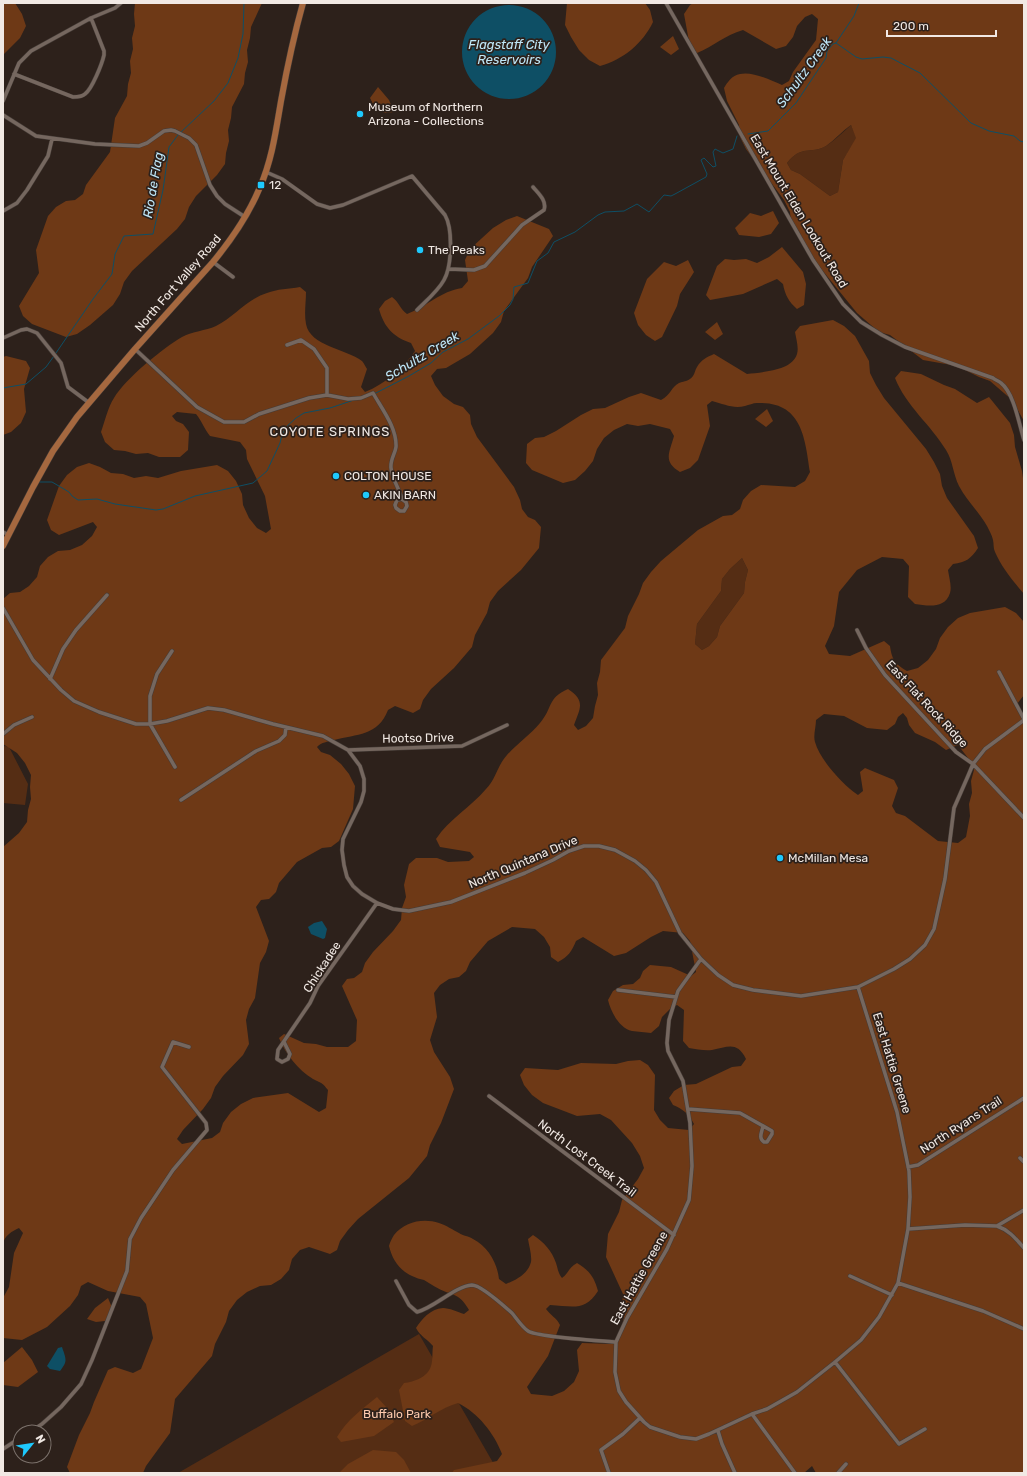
<svg xmlns="http://www.w3.org/2000/svg" width="1027" height="1476" viewBox="0 0 1027 1476" font-family="Rubik,sans-serif">
  <style>
    .green { fill: #552d14 }
    .forest { fill: #6e3916; fill-rule: evenodd }
    .water { fill: #0e4f65 }
    .lines { fill: none; stroke-linecap: round; stroke-linejoin: round }
    .stream { stroke: #0e4f65; stroke-width: 1 }
    .street-casing { stroke: #453c37; stroke-width: 4.5 }
    .primary-casing { stroke: #453c37; stroke-width: 7 }
    .street { stroke: #75675f; stroke-width: 3.5 }
    .primary { stroke: #a5683f; stroke-width: 6 }
    .poi-dot { fill: #1ec9fd; stroke: #2d211b; stroke-width: 1.5 }
    .labels { text-anchor: middle; dominant-baseline: central; stroke-width: 3.5; stroke-linejoin: round; paint-order: stroke }
    .poi-label { font-size: 12px; fill: #f1e9e4; stroke: #2d211b; text-anchor: start }
    .street-label { font-size: 12px; fill: #f1e9e4; stroke: #2d211b }
    .park-label { font-size: 12px; fill: #fecaad; stroke: #2d211b }
    .water-label { font-size: 13px; font-style: italic; fill: #bfe7f8; stroke: #2d211b }
    .neighbourhood-label { font-size: 13px; letter-spacing: 1px; fill: #f1e9e4; stroke: #2d211b }
  </style>
  <rect width="100%" height="100%" fill="#2d211b"/>
  <path class="green" d="M851,125l6,13 -14,22 -5,32 -8,4 -30,-22 -9,-4 -4,-7c15,-19 23,-8 39,-17 9,-6 17,-14 25,-21z
    M742,558l6,12 -3,12 -1,11 -24,33 -3,11 -8,9 -7,4 -7,-6 2,-20 24,-33 1,-12 8,-10z
    M5,746l4,1 19,37 -3,21 -22,-2v-56z
    M419,1334l80,139h-321z"/>
  <path class="forest" d="M3,3h12l7,11 4,12 -6,12 -17,17z
    M135,3h127l-11,24 -1,11 -3,12 1,12 -3,11 -1,11 -12,23 -1,11 -3,12 1,11 -3,12 -1,11 -8,11 -21,21 -7,11 -4,12 -8,10 -45,42 -8,11 -4,12 -7,11 -23,20 -13,9 -11,3 -34,-13 -9,-8 -4,-10 20,-33 -3,-23 12,-34 8,-9 10,-6 9,-1 8,-6 3,-9 24,-33 5,-34 12,-22 1,-12 3,-11 -1,-12 3,-12 -1,-11 3,-12 -1,-12z
    M567,3h78l5,7 3,12c-10,21 -30,38 -53,44l-11,-6 -10,-10 -8,-13 -6,-12z
    M693,3h331v418l-12,-21 -22,-19 -11,-4 -22,-11 -34,-6 -33,-25 -11,-3 -22,-19 -52,-64 -14,-25 -1,-12 -6,-12 -38,-51 -6,-12 -1,-12 -12,-24 -3,-13c3,-5 8,-13 16,-14 12,-3 31,6 42,11l7,-4 4,-9 23,-32 2,-21 -6,-5 -7,3 -8,9 -4,11 -7,9 -10,3 -33,-19c-18,5 -29,16 -46,23l-7,-6 -6,-33 6,-9zM851,125l5,13 -13,22 -5,32 -8,4 -30,-22 -9,-4 -4,-7c15,-19 23,-8 39,-17 9,-6 16,-15 25,-21z
    M673,36l6,13 -8,6 -11,-8z
    M378,87l11,13 5,12 -9,1 -9,-3 -6,-12z
    M773,211l6,12 -8,11 -12,3 -20,-2 -4,-7 15,-15 11,3z
    M517,216l32,13 4,7 -21,31 -4,11 -24,33 -3,11 -8,11 -23,21 -24,14 -9,1 -6,7 4,9 8,11 11,8 9,3 7,8 1,9 6,13 37,50 6,13 2,9 6,8 7,3 6,7 -2,21 -18,22 -23,21 -8,11 -3,11 -12,22 -3,12 -18,21 -23,21 -8,11 -3,9 -7,4 -18,-7 -7,4c-10,26 -31,24 -54,30 -7,2 -12,2 -17,7l4,5 9,3 11,9 8,10 6,12 -2,23 -14,32 -8,6 -9,1 -25,14 -18,21 -3,9 -7,7 -8,1 -5,7 13,34 -3,11 -6,11 -5,35 -6,11 -3,11 3,24 -6,11 -20,21 -8,11 -4,11 -8,11 -20,21 -6,9 5,5 30,-6 8,-6 3,-9 8,-11 10,-8 12,-6 35,-5 31,19 7,-4 2,-18c-7,-9 -6,-6 -15,-11 -15,-9 -28,-26 -34,-41l5,-4 20,9 12,1 11,3h21l8,-6 1,-21 -15,-34 5,-7 7,-1 8,-6 3,-9 8,-11 20,-21 8,-11 1,-12 4,-11 -2,-12 5,-21 7,-6h21l11,4 21,-1 5,-4 -4,-5 -30,-5 -4,-8c13,-20 35,-32 50,-50 10,-10 11,-23 21,-34 10,-11 23,-20 33,-32 13,-15 7,-25 28,-34 18,12 12,19 6,36l4,5 8,-4 7,-8 2,-12 3,-11 -1,-12 3,-11 1,-12 24,-32 3,-12 11,-22 4,-11 8,-11 10,-11 37,-31 25,-14 9,-1 8,-6 3,-9 8,-9 10,-6 34,2 10,-6 5,-9c-5,-34 -8,-71 -53,-69 -4,0 -8,2 -12,3 -12,3 -21,-2 -33,-5l-5,4 3,21 -12,34 -8,8 -10,4c-17,-11 -11,-18 -6,-36l-4,-7 -20,-5 -12,2 -11,-2 -13,6 -10,8 -7,11 -4,12 -8,10 -10,9 -12,3 -31,-13 -6,-7 1,-19 8,-6 9,-1 12,-6 25,-16 12,-6 12,-1 24,-11 12,-4 20,7c10,-5 10,-13 18,-17 6,-2 10,-2 14,-7 2,-3 2,-6 4,-9 4,-7 10,-10 17,-13l33,20c15,-2 45,-3 50,-20 2,-6 -1,-16 -2,-22l5,-6 33,-6 11,6 11,10 14,25 1,12 6,12 8,13 42,51 8,13 6,12 2,12 5,12 27,38 4,12c-7,11 -12,14 -25,16l-5,6c1,7 4,17 2,23 -5,16 -22,13 -35,11l-7,-7 1,-31 -6,-7 -21,-2 -25,13 -18,22 -5,34 -9,20 4,8 21,2 34,-15 6,5c2,14 5,18 17,25l11,-3 10,-8 8,-11 4,-11 8,-11 10,-9 12,-5 35,-6 11,6 8,9v73l-7,9 7,12v757h-208l-4,-7 -8,7h-352l2,-3 43,-9 5,-7c-8,-21 -24,-41 -44,-51 -18,5 -29,16 -46,23l-7,-5 -6,-31 5,-7c10,-1 24,-6 27,-17 2,-5 1,-14 2,-20 -6,-7 -13,-10 -17,-18 6,-9 14,-19 27,-20 6,0 15,4 21,6l5,-4c-7,-12 -11,-14 -23,-18 -8,-3 -15,-8 -22,-12 -4,-1 -8,-2 -12,-4 -13,-6 -20,-17 -23,-30 1,-4 3,-8 5,-11 11,-14 30,-17 45,-12 7,2 14,7 20,10 4,3 10,3 14,6 15,8 24,23 26,40l7,5c10,-4 22,-10 25,-22 1,-7 -2,-16 -3,-23l5,-4c11,7 19,16 23,28 2,6 2,10 6,15 7,-5 6,-10 15,-15 13,8 17,14 21,28 -13,21 -26,15 -48,14l-4,4c5,7 10,8 14,16l-12,31 -21,31 4,7 21,2 12,-5 10,-9 5,-11 -2,-21 5,-7 30,1 7,-6 5,-21 -2,-11 1,-12 -17,-37 2,-23 11,-22 3,-12 16,-21 6,-11 -4,-12 -8,-13 -21,-23 -11,-6 -23,2 -34,-13 -11,-8 -8,-10 -4,-10 5,-7 33,2 23,-7 35,1 12,-3 12,-1 8,5 7,10 -1,35 6,10 8,8 21,2 5,-6c-5,-10 -11,-15 -21,-19l-4,-7 5,-7 10,-6 12,-1 36,-17 9,-1 5,-7c-9,-18 -18,-12 -34,-9 -7,1 -16,-1 -23,-2l-6,-7 1,-31 -7,-5 -7,4 -8,8 -3,9 -8,7c-6,-1 -13,-1 -19,-2 -13,-3 -21,-19 -24,-31l5,-9 10,-6 10,-1 7,-6 3,-7 7,-6 21,2 20,9 5,-4 -6,-31 -7,-8 -20,-2 -12,6 -25,16 -12,3 -31,-19 -7,4c-4,10 -8,16 -18,21l-7,-5 -1,-10 -6,-10 -9,-8 -23,-2 -24,14 -18,21 -4,9 -7,6 -10,2 -9,6 -6,8 3,24 -7,23 4,12 16,25 4,12 -13,34 -11,22 -3,11 -18,22 -51,41 -10,11 -8,11 -3,9 -7,4 -21,-7 -9,3 -8,9 -3,11 -8,9 -10,6 -11,1 -13,6 -10,8 -8,11 -3,11 -11,22 -3,12 -37,43 -5,34 -24,33 -3,7h-73l-3,-6 12,-32 11,-22 4,-11 14,-32 7,-3 18,6 8,-4 12,-31 -7,-34 -6,-7 -32,-6 -20,-9 -7,4 -3,9 -8,11 -23,21 -25,13 -19,-2v-40l6,-11 5,-34 9,-20 -4,-5c-7,3 -15,8 -16,16v-397l16,-14 8,-11 1,-12 3,-11 -1,-12 1,-12 -6,-12 -8,-10 -14,-9v-145l7,-6 10,-1 9,-6 8,-9 3,-11 8,-9 10,-6 12,-1 12,-5 10,-9 5,-9 -4,-5 -34,13 -8,-5 -4,-10 12,-34 8,-11 10,-8 12,-4 11,4 11,6 12,1 11,4 12,-2 12,2 23,-7 36,-6 11,6 8,10 6,13 1,11 6,13 8,10 9,5 5,-4 -6,-33 -18,-37 -1,-9 -6,-8 -30,-6c-6,-7 -8,-15 -14,-22l-19,-2 -5,4 4,5 7,3 6,8 -1,18 -8,7h-21l-11,-4 -12,1 -11,-3 -11,-1 -9,-8 -4,-10c4,-11 7,-25 13,-34 11,-19 49,-50 68,-61 11,-6 23,-6 34,-11 18,-9 31,-27 51,-33 10,-4 22,-4 33,-6l6,5c0,10 -2,22 0,32 4,22 40,25 56,37 2,2 3,5 5,8l-6,18 4,5c20,-8 39,-24 50,-41l-4,-8c-18,-6 -27,-16 -32,-34l6,-8 7,-4c7,5 8,12 15,17 19,-7 34,-23 55,-26l6,-7 -3,-21 5,-11 23,-21 13,-8zM742,558l6,12 -3,12 -1,11 -24,33 -3,11 -8,9 -7,4 -7,-6 2,-20 24,-33 1,-12 8,-10zM903,713l4,5 2,7 6,8 20,9 11,8 12,-5 10,13 6,12 -3,11 1,12 -3,11 1,12 -4,21 -8,6 -20,-2 -33,-25 -9,-3 -4,-7 6,-18 -4,-8 -29,-12 -5,4 3,19 -5,4c-15,-10 -38,-35 -43,-53 -2,-6 1,-15 1,-22l8,-6 20,2 23,12 20,2 8,-6 3,-7z
    M782,247l21,25 3,12 -2,21 -7,4c-8,-7 -12,-14 -14,-25l-6,-5 -34,15 -33,6 -4,-5 11,-29 8,-7 9,1 12,-1 11,4 12,-6z
    M688,260l6,12 -14,22 -3,12 -15,31 -7,4 -9,-6 -8,-10 -4,-12 13,-34 17,-17 12,4z
    M717,322l6,12 -8,6 -10,-8z
    M6,356l20,5 4,7 -6,21 2,23 -5,11 -10,9 -8,3v-78z
    M901,371l20,3 23,11 11,4 22,14 12,-6 21,26 4,12 1,12 7,24 2,14v109c-11,-13 -22,-26 -29,-42 -2,-4 -1,-8 -2,-12 -1,-5 -4,-10 -6,-14 -8,-14 -20,-25 -28,-40 -6,-12 -6,-25 -13,-36 -15,-25 -40,-44 -51,-72z
    M767,409l6,12 -7,6 -11,-8z
    M108,1298l5,12 -8,11 -9,1 -9,-3 8,-11z
    M22,1347l10,13 6,12 -20,15 -15,-2v-22z
    M377,1397l11,12 6,13 -20,14 -33,6 -4,-5c10,-17 25,-28 40,-40z
    M373,1450l23,2 8,8 7,13h-72l9,-9z"/>
  <path class="water" d="M462 52a47 47 0 1 1 94 0a47 47 0 1 1-94 0Z
    M322,921l5,8 -2,9 -2,1 -12,-5 -3,-7 6,-4z
    M62,1347c4,12 6,14 -2,24l-10,-2 -3,-3 11,-18z"/>
  <g class="lines">
    <path class="stream" d="M836,43l20,14 6,2 21,-2 8,1 29,15 51,50 18,8 25,5 6,5 4,1
      M180,133l34,-32 14,-18 10,-25 5,-24 1,-31
      M748,134l20,-3 28,-28 30,-45 1,-7 6,-7 3,-1 18,-27 5,-13
      M56,353l37,-54 19,-25 3,-20 9,-18 29,-2 10,-44 6,-43 9,-12
      M3,388l23,-4 20,-17 8,-11
      M374,394l35,-18 22,-13 12,-11 25,-13 31,-23 11,-11 3,-6 1,-12 14,-4 9,-22 11,-8 6,-11 21,-10 23,-17 7,-3 19,-1 13,-7 12,8 15,-17 7,1 4,-2 31,-17 1,-3 -6,-14 3,-2 9,9 3,-1 -3,-14 2,-3 8,4 10,-4 4,-13
      M39,482h13l17,10 3,4 6,4 19,-1 18,5 41,6 7,-1 32,-13 58,-13 14,-12 13,-28 2,-8 4,-8 10,-9 8,-5 26,-5 24,-8"/>
    <defs>
      <path id="street" d="M666,3l147,257 30,44 18,18 21,13 23,12 88,31c2,2 6,3 8,5 13,10 18,41 23,57
        M14,74l59,23c4,0 9,0 12,-3 7,-5 17,-30 19,-39v-4l-13,-33
        M3,101l16,-38 12,-12 60,-33 24,-10 6,-5
        M3,115l33,21 59,8 44,2 8,-3 17,-12 7,-1 4,1 14,7 7,7 14,40 7,11 8,8 20,13
        M266,172l16,7 35,25 13,4 13,-3 69,-29 33,39c8,14 7,51 -1,65 -6,11 -18,21 -27,30
        M3,211l14,-8 10,-13 21,-34 4,-17
        M213,262l20,15
        M449,269l25,1 11,-4 37,-41 22,-15c3,-9 -5,-16 -11,-23
        M3,338l18,-8 6,-1 10,4 24,30 7,24 20,15
        M287,345l14,-5 13,9 13,19v27
        M135,349l62,58 27,15h20l15,-8 50,-16 18,-3 21,4 13,-1 12,-5c9,16 24,35 23,54 -1,7 -6,13 -5,21 1,11 8,20 11,31l-5,1 -2,5 1,3 4,3h4l3,-5 -1,-4 -4,-3
        M3,532l6,3
        M3,608l30,52 28,30 13,11 25,11 37,12h14l17,-3 41,-13 16,2 49,14 50,12 25,14 12,16 4,13v12l-3,11 -18,37 -1,11 2,15 3,12 6,9 9,8 15,9 16,6 16,2 42,-9 74,-29 28,-13 16,-9 15,-5h15l16,4 20,11 11,9 10,12 24,51 21,26 17,16 15,10 20,5 48,6 57,-9 36,-18 16,-10 15,-14 9,-16 11,-50 9,-71 14,-32 5,-12 12,-15 39,-29
        M857,630l9,18 19,27 71,77 17,12 51,54
        M172,651l-15,23 -7,22v28l25,43
        M999,672l25,47
        M50,679l13,-30 13,-19 31,-35
        M3,734l11,-9 18,-8
        M348,750l114,-4 45,-21
        M181,800l75,-49 23,-10 6,-6 1,-8
        M701,959l-23,32 -9,29 -2,23 1,8 15,30 7,42 2,43 -3,34 -22,49 -40,69 -11,24 -1,30 4,19 7,11 18,20 6,5 30,10 16,2 13,-5 43,-20 15,-5 30,-17 38,-30 26,-22 18,-23 19,-34 10,-54 2,-32 -1,-26 -12,-59 -39,-125
        M618,990l58,7
        M284,1042l6,12 -2,5 -6,3 -5,-3 1,-9 32,-47 8,-17 59,-83
        M489,1096l185,139
        M688,1109l52,4 32,18v3l-5,8h-3c-6,-4 -2,-10 -1,-16
        M1020,1158l4,4
        M908,1167l10,-2 106,-67
        M997,1226c12,4 19,13 27,22
        M908,1229l57,-4 32,1 27,-16
        M850,1276l42,19
        M396,1281l13,24 8,7c17,-4 38,-26 55,-27 9,0 32,21 40,28 5,6 10,14 16,18 9,6 74,10 88,11
        M898,1283l85,28 41,18
        M835,1362l64,82 26,-15
        M752,1414l43,59
        M718,1431l4,13 13,29
        M30,1432l12,-8 19,-17 20,-23 11,-24 35,-89 3,-32 11,-21 32,-48 34,-40 -1,-7 -44,-56 11,-25 16,5
        M3,1449l17,-11
        M609,1473l-8,-23 22,-16 17,-16
        M838,1473l8,-9"/>
      <path id="primary" d="M3,546l30,-59 20,-36 24,-34 58,-68 78,-87c19,-23 36,-48 47,-75 12,-27 16,-57 21,-86 6,-33 13,-66 22,-98"/>
    </defs>
    <use href="#street" class="street-casing"/>
    <use href="#primary" class="primary-casing"/>
    <use href="#street" class="street"/>
    <use href="#primary" class="primary"/>
  </g>
  <g class="poi-dot">
    <circle cx="360" cy="114" r="4"/>
    <rect x="257" y="181" width="8" height="8" rx="2"/>
    <circle cx="420" cy="250" r="4"/>
    <circle cx="336" cy="476" r="4"/>
    <circle cx="366" cy="495" r="4"/>
    <circle cx="780" cy="858" r="4"/>
  </g>
  <g class="labels">
    <g class="poi-label">
      <text x="368" y="107">Museum of Northern<tspan x="368" dy="14">Arizona - Collections</tspan></text>
      <text x="269" y="185">12</text>
      <text x="428" y="250">The Peaks</text>
      <text x="344" y="476">COLTON HOUSE</text>
      <text x="374" y="495">AKIN BARN</text>
      <text x="788" y="858">McMillan Mesa</text>
    </g>
    <g class="street-label">
      <text transform="translate(799 211) rotate(59)">East Mount Elden Lookout Road</text>
      <text transform="translate(178 283) rotate(-49)">North Fort Valley Road</text>
      <text transform="translate(927 704) rotate(47)">East Flat Rock Ridge</text>
      <text transform="translate(418 738) rotate(-1)">Hootso Drive</text>
      <text transform="translate(523 862) rotate(-23)">North Quintana Drive</text>
      <text transform="translate(322 967) rotate(-57)">Chickadee</text>
      <text transform="translate(892 1063) rotate(73)">East Hattie Greene</text>
      <text transform="translate(961 1125) rotate(-33)">North Ryans Trail</text>
      <text transform="translate(587 1158) rotate(37)">North Lost Creek Trail</text>
      <text transform="translate(639 1278) rotate(-61)">East Hattie Greene</text>
    </g>
    <g class="park-label">
      <text x="397" y="1414">Buffalo Park</text>
    </g>
    <g class="water-label">
      <text x="509" y="44">Flagstaff City<tspan x="509" dy="15">Reservoirs</tspan></text>
      <text transform="translate(804 72) rotate(-54)">Schultz Creek</text>
      <text transform="translate(153 185) rotate(-80)">Rio de Flag</text>
      <text transform="translate(422 356) rotate(-31)">Schultz Creek</text>
    </g>
    <g class="neighbourhood-label">
      <text x="330" y="431">COYOTE SPRINGS</text>
    </g>
  </g>
  <rect width="1027" height="1476" fill="none" stroke="#f1e9e4" stroke-width="8"/>
  <g transform="translate(32 1444) rotate(60)"><circle r="19" fill="#2d211b" stroke="#7b716b"/>
  <path d="M0-3L7 15L0 10L-7 15Z" fill="#1ec9fd"/>
  <text y="-6" font-size="11" font-weight="bold" text-anchor="middle" fill="#f1e9e4">N</text>
  </g>
  <path d="M887 30v6h109v-6" fill="none" stroke="#f1e9e4" stroke-width="2"/>
  <text x="893" y="30" font-size="12" fill="#f1e9e4" stroke="#2d211b" stroke-width="3" paint-order="stroke">200 m</text>
</svg>
